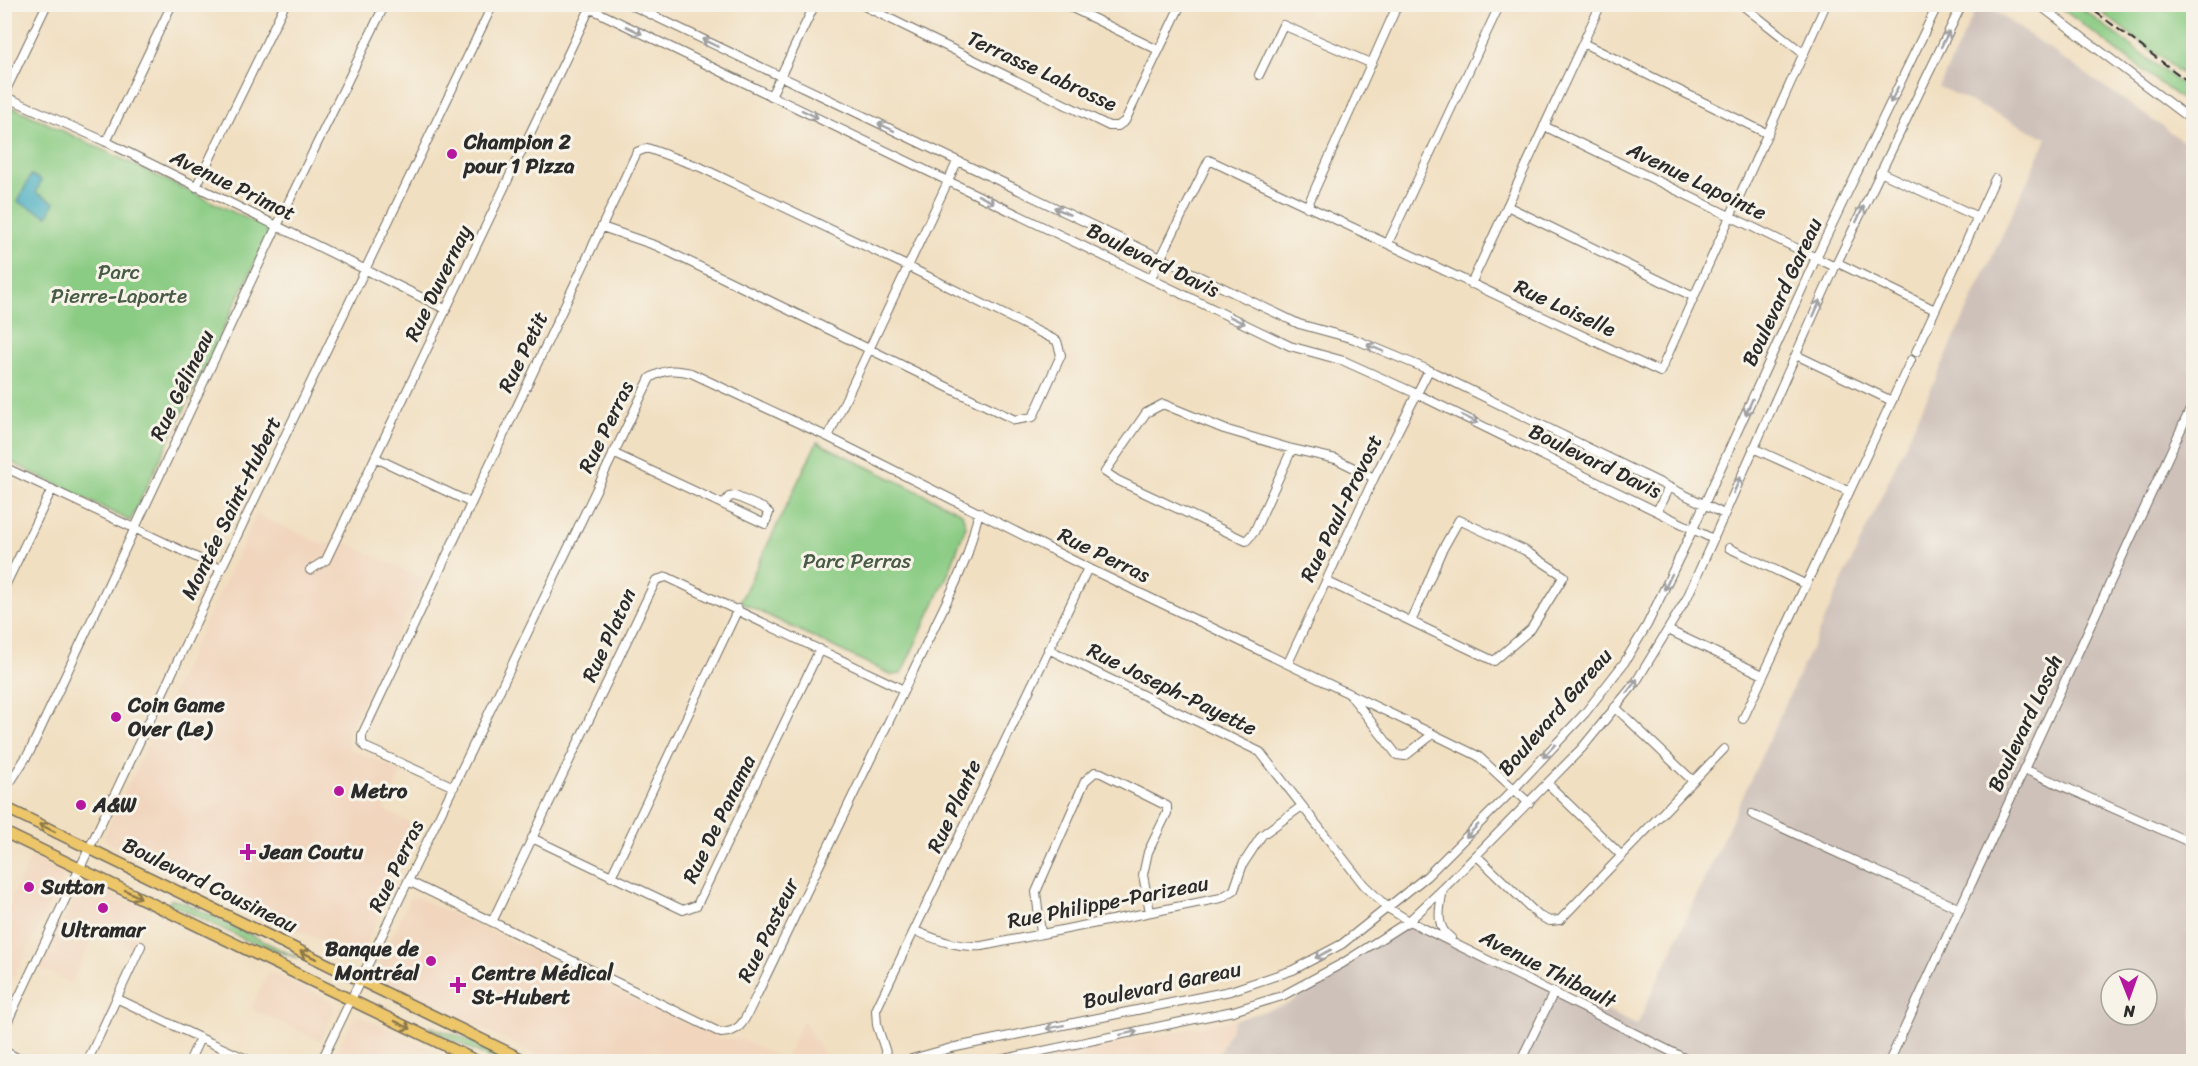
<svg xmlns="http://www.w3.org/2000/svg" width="2198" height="1066" viewBox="0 0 2198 1066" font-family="Sriracha,sans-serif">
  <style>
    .built { fill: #f1d5bd }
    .industrial { fill: #cec1ba; fill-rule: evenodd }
    .green { fill: #8bcc84; stroke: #5b7c58; stroke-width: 1.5 }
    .water { fill: #41abc0; stroke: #366b76; stroke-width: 1.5 }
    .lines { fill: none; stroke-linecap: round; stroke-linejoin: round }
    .minor-casing { stroke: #706a60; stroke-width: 10 }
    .major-casing { stroke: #706a60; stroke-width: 13 }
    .minor { stroke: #fff; stroke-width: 8 }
    .major { stroke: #ecc669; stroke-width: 10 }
    .rail { stroke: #2b2b2b; stroke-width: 2; stroke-dasharray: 9 4.5; stroke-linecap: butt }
    .oneway { stroke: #a0a0a0 }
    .oneway2 { stroke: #8c784a }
    .poi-dot { fill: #b5179e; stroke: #f7f3e8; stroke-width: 2 }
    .labels { text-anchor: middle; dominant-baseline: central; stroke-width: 6; stroke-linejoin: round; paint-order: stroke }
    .street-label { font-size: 21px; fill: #2b2b2b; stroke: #f7f3e8 }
    .poi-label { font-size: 21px; font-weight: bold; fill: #2b2b2b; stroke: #f7f3e8; text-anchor: start }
    .park-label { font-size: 21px; fill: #485b46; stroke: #f7f3e8 }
  </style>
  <rect width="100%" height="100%" fill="#f7f3e8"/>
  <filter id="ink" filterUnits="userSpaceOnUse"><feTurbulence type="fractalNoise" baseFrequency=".0167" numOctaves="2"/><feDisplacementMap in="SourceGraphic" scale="12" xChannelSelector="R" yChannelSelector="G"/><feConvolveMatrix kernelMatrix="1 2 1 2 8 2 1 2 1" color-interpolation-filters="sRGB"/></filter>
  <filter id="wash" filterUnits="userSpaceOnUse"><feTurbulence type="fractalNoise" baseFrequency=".008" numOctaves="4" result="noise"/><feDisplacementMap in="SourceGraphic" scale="24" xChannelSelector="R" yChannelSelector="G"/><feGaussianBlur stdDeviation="1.35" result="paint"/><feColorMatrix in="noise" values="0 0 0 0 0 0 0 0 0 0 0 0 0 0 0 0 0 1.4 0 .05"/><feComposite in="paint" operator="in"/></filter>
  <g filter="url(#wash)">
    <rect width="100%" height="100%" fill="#f1dfc1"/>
    <path class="built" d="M257,514l67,31 20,-3 81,37 -78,154 2,15 53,24 -18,38 39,19 -16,31 -14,19 1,6 -35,73 -253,-116 -2,-6z
      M31,856l31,15 2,5 -51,103 -8,-4v-62z
      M86,881l62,30 -17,37 -36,-17 -23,53 -32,-15 41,-86z
      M416,897l305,142h20l44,21 18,-40 24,41h-278l-168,-82 -4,-9 33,-72z
      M269,971l62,30 4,7 -15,33 -69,-32z
      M361,1016l94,45h-94l-24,-11 17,-32z
      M1235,1020l-20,41h-193z"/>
    <path class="industrial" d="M1978,5h8l207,143v913l-978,1 20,-42 53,-16 123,-83 226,104 410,-887 -108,-51zM2111,979h36v36h-36z"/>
    <path class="green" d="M2057,5h20l116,88v15z
      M2092,5h101v77z
      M13,107l258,123 -141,291 -125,-62 -1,-334z
      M817,442l145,71 4,13 -17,46 -48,102 -9,1 -152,-73z
      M171,899l14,4 115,56 -54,-19 -77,-37z
      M431,1027l30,10 51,24h-16l-68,-33z"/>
    <path class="water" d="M31,175l10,5 -5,13 18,9 -6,14 -30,-14z"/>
  </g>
  <g filter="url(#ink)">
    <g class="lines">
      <defs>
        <path id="minor" d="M581,4l709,342 54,15 73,33 296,145
          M629,4l670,320 55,15 75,31 295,144
          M860,4l249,122h9l7,-5 56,-117
          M1064,4l94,46
          M1741,4l63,50
          M2038,4l156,118
          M1583,43l185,91
          M1259,75l24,-50 87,38
          M4,94l43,-90
          M4,96l107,48 334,165
          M771,96l44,-92
          M1544,126l291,141
          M106,142l66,-138
          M1880,172l98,45
          M196,187l89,-183
          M1507,206l187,91
          M1307,207l91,-203
          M1388,243l112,-239
          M1838,263l97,47
          M1151,278l58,-118 451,212 166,-368
          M1471,284l130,-280
          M1916,352l79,-173
          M1796,355l96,46
          M828,437l129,-275
          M1753,448l95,43
          M1292,449l-38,83 -8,9 -129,-61 -12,-8 41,-59 17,-9 61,25 68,20 44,10 38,19
          M613,453l152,71 4,-11 -6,-5 -28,-12 -6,1 -5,7
          M376,458l95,45
          M4,467l217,102
          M1657,511l12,-24
          M1729,548l76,36
          M310,570l16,-10 266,-556
          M1326,581l168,80 37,-32 33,-53 -40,-26 -65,-30 -18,32 -29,68
          M4,588l48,-99
          M1668,630l95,45
          M1048,649l212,103 104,133 24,23 21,13 283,141
          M1288,663l86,-185 55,-108
          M1351,696l46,59 8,1 28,-22
          M1615,707l78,74
          M1743,719l168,-359
          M2024,769l170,75
          M4,781h7l19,-30 247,-525 108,-222
          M1548,784l74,72
          M454,787l-89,-40 -3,-5v-7l275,-583 10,-4 53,19 207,99 150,75 4,14 -28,62 -18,3 -358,-174 -55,-19
          M1752,814l208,95
          M532,838l151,72 14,-5 123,-256
          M1477,856l62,60 11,5 10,-1 164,-171
          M611,877l127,-268
          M408,881l313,152c17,-1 22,-9 29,-24l206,-427 11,-26 12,-44
          M1443,889c-3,18 -9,37 8,49
          M492,922l164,-342 11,-3 237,113
          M915,931c23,9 42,17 67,15l239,-48 13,-8 9,-26 19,-29 40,-29
          M1041,934l-5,-42 49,-111 10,-9 6,1 66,33v7l-19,39 -5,23 7,37
          M116,998l84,40 53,24
          M4,1029l217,-460 272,-565
          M4,1051l21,11
          M87,1062l54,-116
          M189,1062l11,-24
          M321,1062l329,-684c15,-9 24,-9 41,-5l137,64 260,131 345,166 45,22 51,47
          M889,1062l-12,-37 -1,-15 212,-442
          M901,1062l50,-14 279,-57 63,-21 49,-26 85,-68 87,-87 71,-76 39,-50 23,-38 46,-96 123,-271 122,-254
          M990,1062l243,-51 49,-15 61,-33 66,-42 34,-32 139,-141 54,-66 51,-84 148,-331 127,-263
          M1520,1062l34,-70
          M1889,1062l305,-661"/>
        <path id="major" d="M4,807l524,255
          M4,832l475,230"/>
      </defs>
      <use href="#minor" class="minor-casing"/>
      <use href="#major" class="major-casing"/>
      <use href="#minor" class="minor"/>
      <use href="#major" class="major"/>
      <path class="rail" d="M2085,4l109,82"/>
    </g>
    <defs><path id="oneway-shaft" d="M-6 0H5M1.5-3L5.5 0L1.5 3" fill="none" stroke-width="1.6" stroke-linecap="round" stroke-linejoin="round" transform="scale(1.5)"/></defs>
    <g class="oneway">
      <use href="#oneway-shaft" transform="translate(634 30) rotate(26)"/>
      <use href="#oneway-shaft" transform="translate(1945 39) rotate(-64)"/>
      <use href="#oneway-shaft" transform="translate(710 43) rotate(-155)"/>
      <use href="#oneway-shaft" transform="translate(1894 95) rotate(116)"/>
      <use href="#oneway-shaft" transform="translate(810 114) rotate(26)"/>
      <use href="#oneway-shaft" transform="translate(886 127) rotate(-154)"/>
      <use href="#oneway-shaft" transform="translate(986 199) rotate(26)"/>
      <use href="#oneway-shaft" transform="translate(1062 211) rotate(-155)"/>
      <use href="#oneway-shaft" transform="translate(1860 214) rotate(-65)"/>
      <use href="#oneway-shaft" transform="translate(1817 308) rotate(-66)"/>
      <use href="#oneway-shaft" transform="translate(1237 320) rotate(26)"/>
      <use href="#oneway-shaft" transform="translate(1375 348) rotate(-157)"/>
      <use href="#oneway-shaft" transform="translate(1749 407) rotate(114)"/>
      <use href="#oneway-shaft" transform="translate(1470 419) rotate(26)"/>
      <use href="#oneway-shaft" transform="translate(1737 485) rotate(-66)"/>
      <use href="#oneway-shaft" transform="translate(1668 582) rotate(116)"/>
      <use href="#oneway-shaft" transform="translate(1632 686) rotate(-52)"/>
      <use href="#oneway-shaft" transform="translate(1549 751) rotate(133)"/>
      <use href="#oneway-shaft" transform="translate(1472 831) rotate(135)"/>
      <use href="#oneway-shaft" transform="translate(1323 954) rotate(152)"/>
      <use href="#oneway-shaft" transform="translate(1055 1027) rotate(168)"/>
      <use href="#oneway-shaft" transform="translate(1129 1033) rotate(-12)"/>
    </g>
    <g class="oneway2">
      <use href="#oneway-shaft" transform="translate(47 828) rotate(-154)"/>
      <use href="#oneway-shaft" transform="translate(133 894) rotate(26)"/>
      <use href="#oneway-shaft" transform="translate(308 955) rotate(-154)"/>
      <use href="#oneway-shaft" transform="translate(403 1025) rotate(26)"/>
    </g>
  </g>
  <g class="poi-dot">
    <circle cx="452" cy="154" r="6"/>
    <circle cx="116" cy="717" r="6"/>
    <circle cx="339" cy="791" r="6"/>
    <circle cx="81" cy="805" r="6"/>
    <path d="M245 843h6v6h6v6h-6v6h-6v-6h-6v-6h6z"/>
    <circle cx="29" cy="887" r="6"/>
    <circle cx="103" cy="908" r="6"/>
    <circle cx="431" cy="961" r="6"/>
    <path d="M455 976h6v6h6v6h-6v6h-6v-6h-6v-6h6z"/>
  </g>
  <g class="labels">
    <g class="street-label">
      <text transform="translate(1042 71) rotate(25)">Terrasse Labrosse</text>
      <text transform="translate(1697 181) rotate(26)">Avenue Lapointe</text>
      <text transform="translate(233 185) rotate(26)">Avenue Primot</text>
      <text transform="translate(1153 260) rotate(26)">Boulevard Davis</text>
      <text transform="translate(438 283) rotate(-64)">Rue Duvernay</text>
      <text transform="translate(1782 292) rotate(-65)">Boulevard Gareau</text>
      <text transform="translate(1565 308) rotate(25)">Rue Loiselle</text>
      <text transform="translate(523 352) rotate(-64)">Rue Petit</text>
      <text transform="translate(182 385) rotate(-64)">Rue Gélineau</text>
      <text transform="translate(606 427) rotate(-64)">Rue Perras</text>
      <text transform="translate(1595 461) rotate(26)">Boulevard Davis</text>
      <text transform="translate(231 508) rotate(-64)">Montée Saint-Hubert</text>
      <text transform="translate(1341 508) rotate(-64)">Rue Paul-Provost</text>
      <text transform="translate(1104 555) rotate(26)">Rue Perras</text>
      <text transform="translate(609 635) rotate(-65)">Rue Platon</text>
      <text transform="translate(1172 689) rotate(26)">Rue Joseph-Payette</text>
      <text transform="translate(1555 712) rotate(-49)">Boulevard Gareau</text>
      <text transform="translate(2025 723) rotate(-65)">Boulevard Losch</text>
      <text transform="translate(954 806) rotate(-65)">Rue Plante</text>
      <text transform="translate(719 819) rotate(-64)">Rue De Panama</text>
      <text transform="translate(396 866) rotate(-64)">Rue Perras</text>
      <text transform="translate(210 885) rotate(26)">Boulevard Cousineau</text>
      <text transform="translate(1108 902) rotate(-11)">Rue Philippe-Parizeau</text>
      <text transform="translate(768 930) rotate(-64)">Rue Pasteur</text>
      <text transform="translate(1548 969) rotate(27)">Avenue Thibault</text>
      <text transform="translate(1162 985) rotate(-12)">Boulevard Gareau</text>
    </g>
    <g class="poi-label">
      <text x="464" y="142">Champion 2<tspan x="464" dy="24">pour 1 Pizza</tspan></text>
      <text x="128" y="705">Coin Game<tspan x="128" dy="24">Over (Le)</tspan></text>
      <text x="351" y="791">Metro</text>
      <text x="93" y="805">A&amp;W</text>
      <text x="260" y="852">Jean Coutu</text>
      <text x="41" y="887">Sutton</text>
      <text x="103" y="930" text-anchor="middle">Ultramar</text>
      <text x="419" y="949" text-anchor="end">Banque de<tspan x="419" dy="24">Montréal</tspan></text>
      <text x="472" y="973">Centre Médical<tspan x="472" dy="24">St-Hubert</tspan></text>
    </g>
    <g class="park-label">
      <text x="119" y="272">Parc<tspan x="119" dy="24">Pierre-Laporte</tspan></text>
      <text x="857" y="561">Parc Perras</text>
    </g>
  </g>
  <rect width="2198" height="1066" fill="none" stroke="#f7f3e8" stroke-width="24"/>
  <g transform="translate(2129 997) rotate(179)"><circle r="28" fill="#f7f3e8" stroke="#a5a39c" stroke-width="1.5"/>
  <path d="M0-4.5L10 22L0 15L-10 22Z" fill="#b5179e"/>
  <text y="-9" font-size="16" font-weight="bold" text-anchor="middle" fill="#2b2b2b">N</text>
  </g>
</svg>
